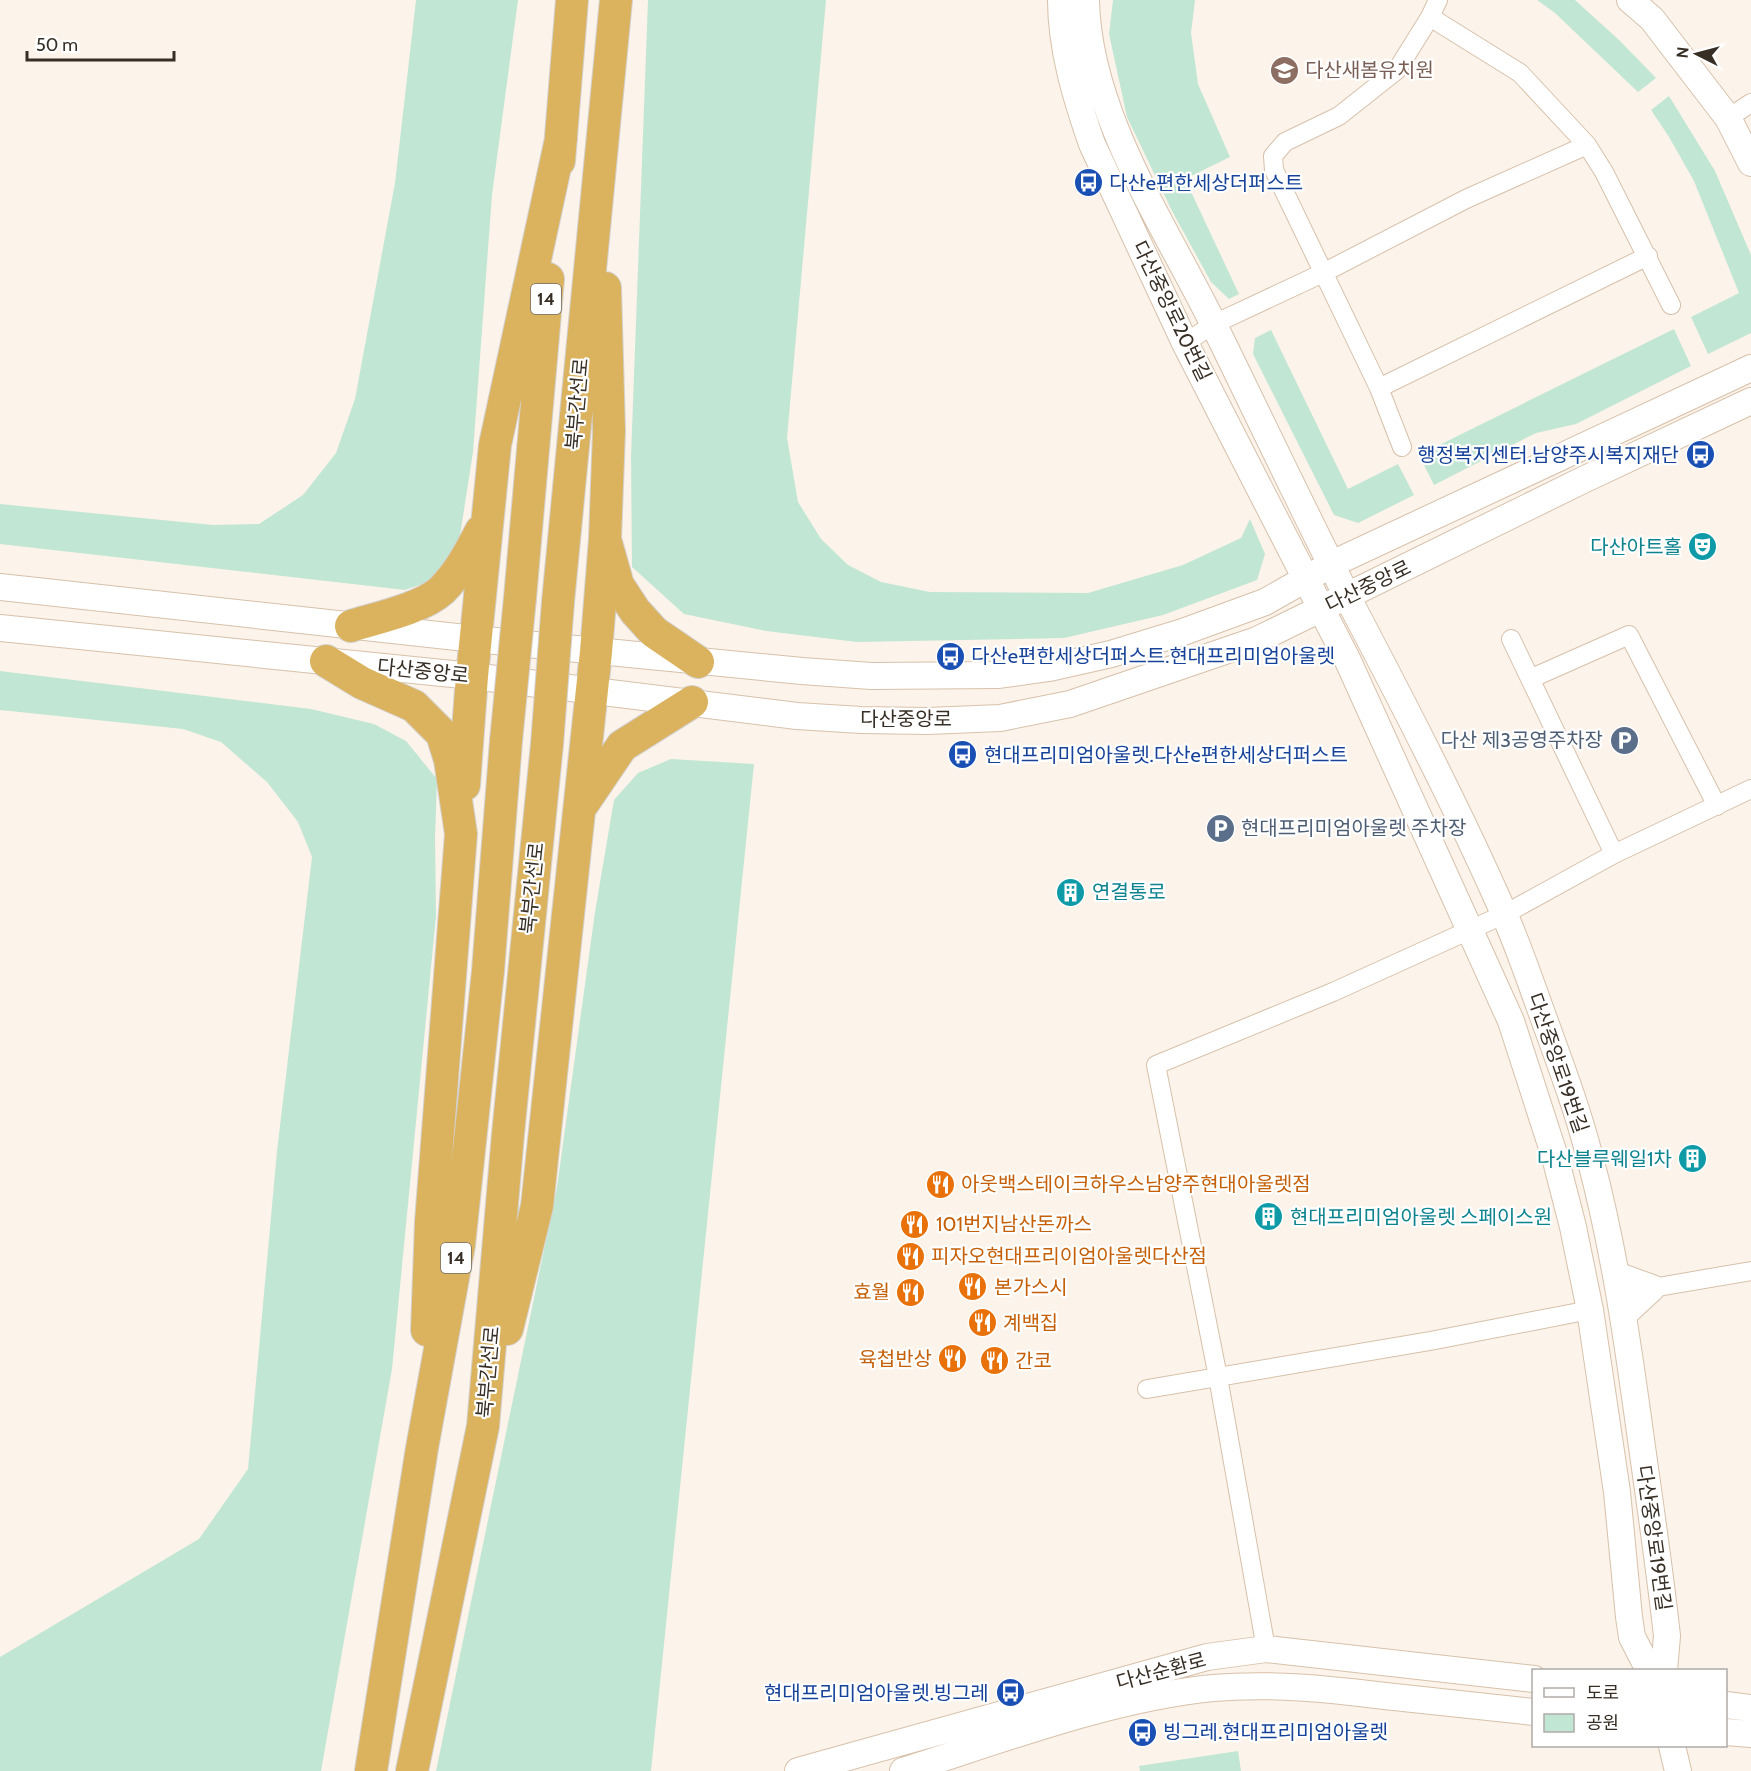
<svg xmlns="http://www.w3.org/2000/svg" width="1751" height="1771" viewBox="0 0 1751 1771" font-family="Cabin,'Noto Sans KR',sans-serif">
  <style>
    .green { fill: #c2e6d4 }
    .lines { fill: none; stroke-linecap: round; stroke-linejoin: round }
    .street-casing { stroke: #d7c1aa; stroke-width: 20 }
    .secondary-casing { stroke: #d7c1aa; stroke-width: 28 }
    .highway-casing { stroke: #d3d1cf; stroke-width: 34 }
    .street { stroke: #fff; stroke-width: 18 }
    .secondary { stroke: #fff; stroke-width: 26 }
    .highway { stroke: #dbb35f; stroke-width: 32 }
    .highway-bridge-casing { stroke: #d3d1cf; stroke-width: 34; stroke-linecap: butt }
    .highway-bridge { stroke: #dbb35f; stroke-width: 32 }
    .labels { text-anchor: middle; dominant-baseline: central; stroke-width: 4.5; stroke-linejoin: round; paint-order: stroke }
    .shield { fill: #fff; stroke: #736d66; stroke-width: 1.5 }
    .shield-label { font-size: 18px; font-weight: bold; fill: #372e25 }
    .education-label { font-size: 20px; fill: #785e54; stroke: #fff; text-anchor: start }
    .transit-label { font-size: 20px; fill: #164399; stroke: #fff; text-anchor: start }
    .street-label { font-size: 20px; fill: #372e25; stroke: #fff }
    .culture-label { font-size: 20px; fill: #0d838f; stroke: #fff; text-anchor: end }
    .service-label { font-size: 20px; fill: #4e5e75; stroke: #fff; text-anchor: end }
    .food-label { font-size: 20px; fill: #c56008; stroke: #fff; text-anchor: start }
  </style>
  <rect width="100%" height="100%" fill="#fcf3ea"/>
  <path class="green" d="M416,0h102l-26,195 -19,257 -14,90 -20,36 -34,12 -405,-46v-40l213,21 46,-1 44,-29 33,-42 19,-54 40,-216z
    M648,0h178l-39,438 11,64 23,37 27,26 33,17 49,10 158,1 95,-28 58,-27 9,-19 15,35 -8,26 -94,35 -99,23 -207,4 -91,-11 -82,-17 -52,-47 -1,-111z
    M1113,0h82l-4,33 7,51 32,73 -45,22 54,115 -10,5 -18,-17 -39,-71 -45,-94 -18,-83z
    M1537,0h38l44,40 37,38 -18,14 -83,-79z
    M1669,96l46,75 36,84v78l-43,21 -17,-37 48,-24 -45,-112 -25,-44 -18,-27z
    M1674,329l17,37 -115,58 -40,9 -102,52 -15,-30z
    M1271,330l77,159 50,-25 16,31 -56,28 -24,-8 -81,-161 2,-16z
    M0,671l311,38 63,15 32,17 31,38 -2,59 1,78 -44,453 -71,402h-321v-114l199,-118 49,-70 29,-318 35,-294 -14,-35 -31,-40 -46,-40 -38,-13 -183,-19z
    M671,759l83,5 -103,1007h-215l121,-584 38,-275 19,-112 24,-27z
    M1238,1751l3,20h-101l-1,-5z"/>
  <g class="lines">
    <defs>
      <path id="street" d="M1438,0l-8,17 -33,53 -58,46 -54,26 -12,14 1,14 105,218 269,-132
        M1430,17l90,56 67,72 17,27 67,133
        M1728,118l23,-15
        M1185,343l29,-19 109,-51 143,-74 121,-54
        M1379,388l23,59
        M1511,639l103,215
        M1532,678l97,-43 88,171
        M1652,1288l99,-17
        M1147,1389l283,-48 160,-31
        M1266,1649l-48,-272 -62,-312 177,-73 172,-78 109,-60 137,-65"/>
      <path id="secondary" d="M1061,0c0,49 15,98 31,144l93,199 163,318 163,360 44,136 18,70 17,83 27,182 12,125 3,20 17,33
        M1086,0c2,113 79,226 128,325 45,92 89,185 136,277 53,101 106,203 152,307 15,33 26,66 38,99 18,50 37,99 50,150 23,86 36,173 48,260 10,73 21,145 29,218l-3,34
        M1630,0l22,19 76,99 23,45
        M0,587l475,52 327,32 69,5 128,-1 50,-7 62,-14 72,-22 82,-30 67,-38 419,-196
        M0,628l472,48 325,40 64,4 67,1 72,-3 70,-14 187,-64 326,-160 168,-79
        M1616,1275l36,13 -29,27
        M1726,1705l25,3
        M1726,1732l25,2
        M1672,1746l6,25
        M798,1771l409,-114 59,-8 268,30
        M903,1771c98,-31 208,-73 310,-83 58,-5 115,1 172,8 49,5 99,11 149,16"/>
      <path id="highway" d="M559,161l13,-161
        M605,288l4,143 -4,108 13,46 17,26 19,21 44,30
        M520,598l28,-319
        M558,602l58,-602
        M351,626c26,-8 72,-18 91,-36 17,-17 28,-38 39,-59
        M326,661l36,22 52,23 28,28 8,26 11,74 -30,388 -4,108
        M464,785l8,-109 23,-231 66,-306
        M582,805l40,-59 70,-44
        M507,1329l30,-123 59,-554 9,-113
        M371,1771l51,-323 37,-203 29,-274 18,-230
        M412,1771l71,-345 25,-292 39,-390"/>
    </defs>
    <use href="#street" class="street-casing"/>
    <use href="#secondary" class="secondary-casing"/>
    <use href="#highway" class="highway-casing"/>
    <use href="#street" class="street"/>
    <use href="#secondary" class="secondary"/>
    <use href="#highway" class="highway"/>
    <defs>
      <path id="highway-bridge" d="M506,741l14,-143
        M547,744l11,-142"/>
    </defs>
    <use href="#highway-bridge" class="highway-bridge-casing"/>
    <use href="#highway-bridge" class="highway-bridge"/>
  </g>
  <defs>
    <symbol id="school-disc" viewBox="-11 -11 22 22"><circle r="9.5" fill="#8d6e63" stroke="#fff"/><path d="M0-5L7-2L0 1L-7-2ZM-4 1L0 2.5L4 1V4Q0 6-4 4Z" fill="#fff"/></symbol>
    <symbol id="bus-disc" viewBox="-11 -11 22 22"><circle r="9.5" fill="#1a4fb4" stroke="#fff"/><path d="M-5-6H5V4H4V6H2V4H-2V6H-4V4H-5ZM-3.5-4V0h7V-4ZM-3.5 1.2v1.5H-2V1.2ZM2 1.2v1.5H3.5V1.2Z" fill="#fff"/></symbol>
    <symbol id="theatre-disc" viewBox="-11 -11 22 22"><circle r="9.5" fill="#0f9aa8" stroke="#fff"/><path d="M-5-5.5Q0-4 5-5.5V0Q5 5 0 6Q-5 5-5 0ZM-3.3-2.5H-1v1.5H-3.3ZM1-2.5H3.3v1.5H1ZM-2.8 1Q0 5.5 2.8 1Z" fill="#fff"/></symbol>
    <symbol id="parking-disc" viewBox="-11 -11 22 22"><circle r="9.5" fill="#5c6f8a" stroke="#fff"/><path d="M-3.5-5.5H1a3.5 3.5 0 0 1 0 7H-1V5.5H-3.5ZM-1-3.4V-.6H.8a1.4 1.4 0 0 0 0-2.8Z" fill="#fff"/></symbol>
    <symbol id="building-disc" viewBox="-11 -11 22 22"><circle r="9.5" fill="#0f9aa8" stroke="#fff"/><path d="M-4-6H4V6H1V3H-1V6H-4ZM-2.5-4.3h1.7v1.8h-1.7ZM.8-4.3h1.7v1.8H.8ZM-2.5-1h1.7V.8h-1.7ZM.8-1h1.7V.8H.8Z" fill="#fff"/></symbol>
    <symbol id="restaurant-disc" viewBox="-11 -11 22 22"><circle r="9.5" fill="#e8710a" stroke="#fff"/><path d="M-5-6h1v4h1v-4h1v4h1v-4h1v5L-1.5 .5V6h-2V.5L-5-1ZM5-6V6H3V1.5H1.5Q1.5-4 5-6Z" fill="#fff"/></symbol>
  </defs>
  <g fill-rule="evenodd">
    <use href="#school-disc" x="1268" y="54" width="33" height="33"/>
    <use href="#bus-disc" x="1072" y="166" width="33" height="33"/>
    <use href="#bus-disc" x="1684" y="438" width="33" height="33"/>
    <use href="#theatre-disc" x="1686" y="530" width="33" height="33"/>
    <use href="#bus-disc" x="934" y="640" width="33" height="33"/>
    <use href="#parking-disc" x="1608" y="724" width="33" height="33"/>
    <use href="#bus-disc" x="946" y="738" width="33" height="33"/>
    <use href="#parking-disc" x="1204" y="812" width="33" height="33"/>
    <use href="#building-disc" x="1054" y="876" width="33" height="33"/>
    <use href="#building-disc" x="1676" y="1142" width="33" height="33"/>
    <use href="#restaurant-disc" x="924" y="1168" width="33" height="33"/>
    <use href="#building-disc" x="1252" y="1200" width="33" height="33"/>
    <use href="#restaurant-disc" x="898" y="1208" width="33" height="33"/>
    <use href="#restaurant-disc" x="894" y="1240" width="33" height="33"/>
    <use href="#restaurant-disc" x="956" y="1270" width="33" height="33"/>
    <use href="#restaurant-disc" x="894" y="1276" width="33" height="33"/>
    <use href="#restaurant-disc" x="966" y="1306" width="33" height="33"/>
    <use href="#restaurant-disc" x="936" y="1342" width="33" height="33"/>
    <use href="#restaurant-disc" x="978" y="1344" width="33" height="33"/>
    <use href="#bus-disc" x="994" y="1676" width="33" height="33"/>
    <use href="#bus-disc" x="1126" y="1716" width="33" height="33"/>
  </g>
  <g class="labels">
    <g class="shield">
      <rect x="531" y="284" width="30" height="30" rx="4.5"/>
      <rect x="441" y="1243" width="30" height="30" rx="4.5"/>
    </g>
    <g class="shield-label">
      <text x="546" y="299">14</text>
      <text x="456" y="1258">14</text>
    </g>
    <g class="education-label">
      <text x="1305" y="70">다산새봄유치원</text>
    </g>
    <g class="transit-label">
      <text x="1109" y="183">다산e편한세상더퍼스트</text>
      <text x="1679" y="455" text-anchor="end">행정복지센터.남양주시복지재단</text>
      <text x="971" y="656">다산e편한세상더퍼스트.현대프리미엄아울렛</text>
      <text x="984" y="755">현대프리미엄아울렛.다산e편한세상더퍼스트</text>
      <text x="989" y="1693" text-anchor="end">현대프리미엄아울렛.빙그레</text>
      <text x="1163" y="1732">빙그레.현대프리미엄아울렛</text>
    </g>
    <g class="street-label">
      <text transform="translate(1172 311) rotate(64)">다산중앙로20번길</text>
      <text transform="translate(577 404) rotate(-85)">북부간선로</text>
      <text transform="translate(1368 586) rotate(-26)">다산중앙로</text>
      <text transform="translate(423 671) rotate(6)">다산중앙로</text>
      <text x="906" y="719">다산중앙로</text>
      <text transform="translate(532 888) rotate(-84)">북부간선로</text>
      <text transform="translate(1558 1063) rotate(71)">다산중앙로19번길</text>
      <text transform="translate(488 1372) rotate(-85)">북부간선로</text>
      <text transform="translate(1654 1538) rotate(82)">다산중앙로19번길</text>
      <text transform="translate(1161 1671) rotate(-15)">다산순환로</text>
    </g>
    <g class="culture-label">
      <text x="1682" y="547">다산아트홀</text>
      <text x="1092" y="892" text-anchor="start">연결통로</text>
      <text x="1672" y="1159">다산블루웨일1차</text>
      <text x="1290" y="1217" text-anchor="start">현대프리미엄아울렛 스페이스원</text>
    </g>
    <g class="service-label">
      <text x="1603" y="740">다산 제3공영주차장</text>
      <text x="1241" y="828" text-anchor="start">현대프리미엄아울렛 주차장</text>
    </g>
    <g class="food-label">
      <text x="961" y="1184">아웃백스테이크하우스남양주현대아울렛점</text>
      <text x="936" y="1224">101번지남산돈까스</text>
      <text x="931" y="1256">피자오현대프리이엄아울렛다산점</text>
      <text x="994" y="1287">본가스시</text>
      <text x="890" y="1292" text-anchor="end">효월</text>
      <text x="1003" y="1323">계백집</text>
      <text x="932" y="1359" text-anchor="end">육첩반상</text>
      <text x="1015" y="1361">간코</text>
    </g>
  </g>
  <rect x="1532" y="1669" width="195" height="78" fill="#ffffff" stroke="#afaba8" stroke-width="1.5"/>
  <rect x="1544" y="1688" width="30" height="9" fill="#ffffff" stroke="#afaba8" stroke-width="1.5"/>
  <text x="1586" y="1699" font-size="18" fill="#372e25">도로</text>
  <rect x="1544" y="1714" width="30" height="18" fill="#c2e6d4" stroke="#afaba8" stroke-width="1.5"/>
  <text x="1586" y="1729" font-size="18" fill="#372e25">공원</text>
  <g transform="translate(1697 54) rotate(276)" stroke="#ffffff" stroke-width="4.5" paint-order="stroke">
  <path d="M0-4.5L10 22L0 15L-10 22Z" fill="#372e25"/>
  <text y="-9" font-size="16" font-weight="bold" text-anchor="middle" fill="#372e25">N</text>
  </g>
  <path d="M27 51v9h147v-9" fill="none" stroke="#372e25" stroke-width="3"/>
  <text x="36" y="51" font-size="18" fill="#372e25" stroke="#ffffff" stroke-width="4.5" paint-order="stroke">50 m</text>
</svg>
